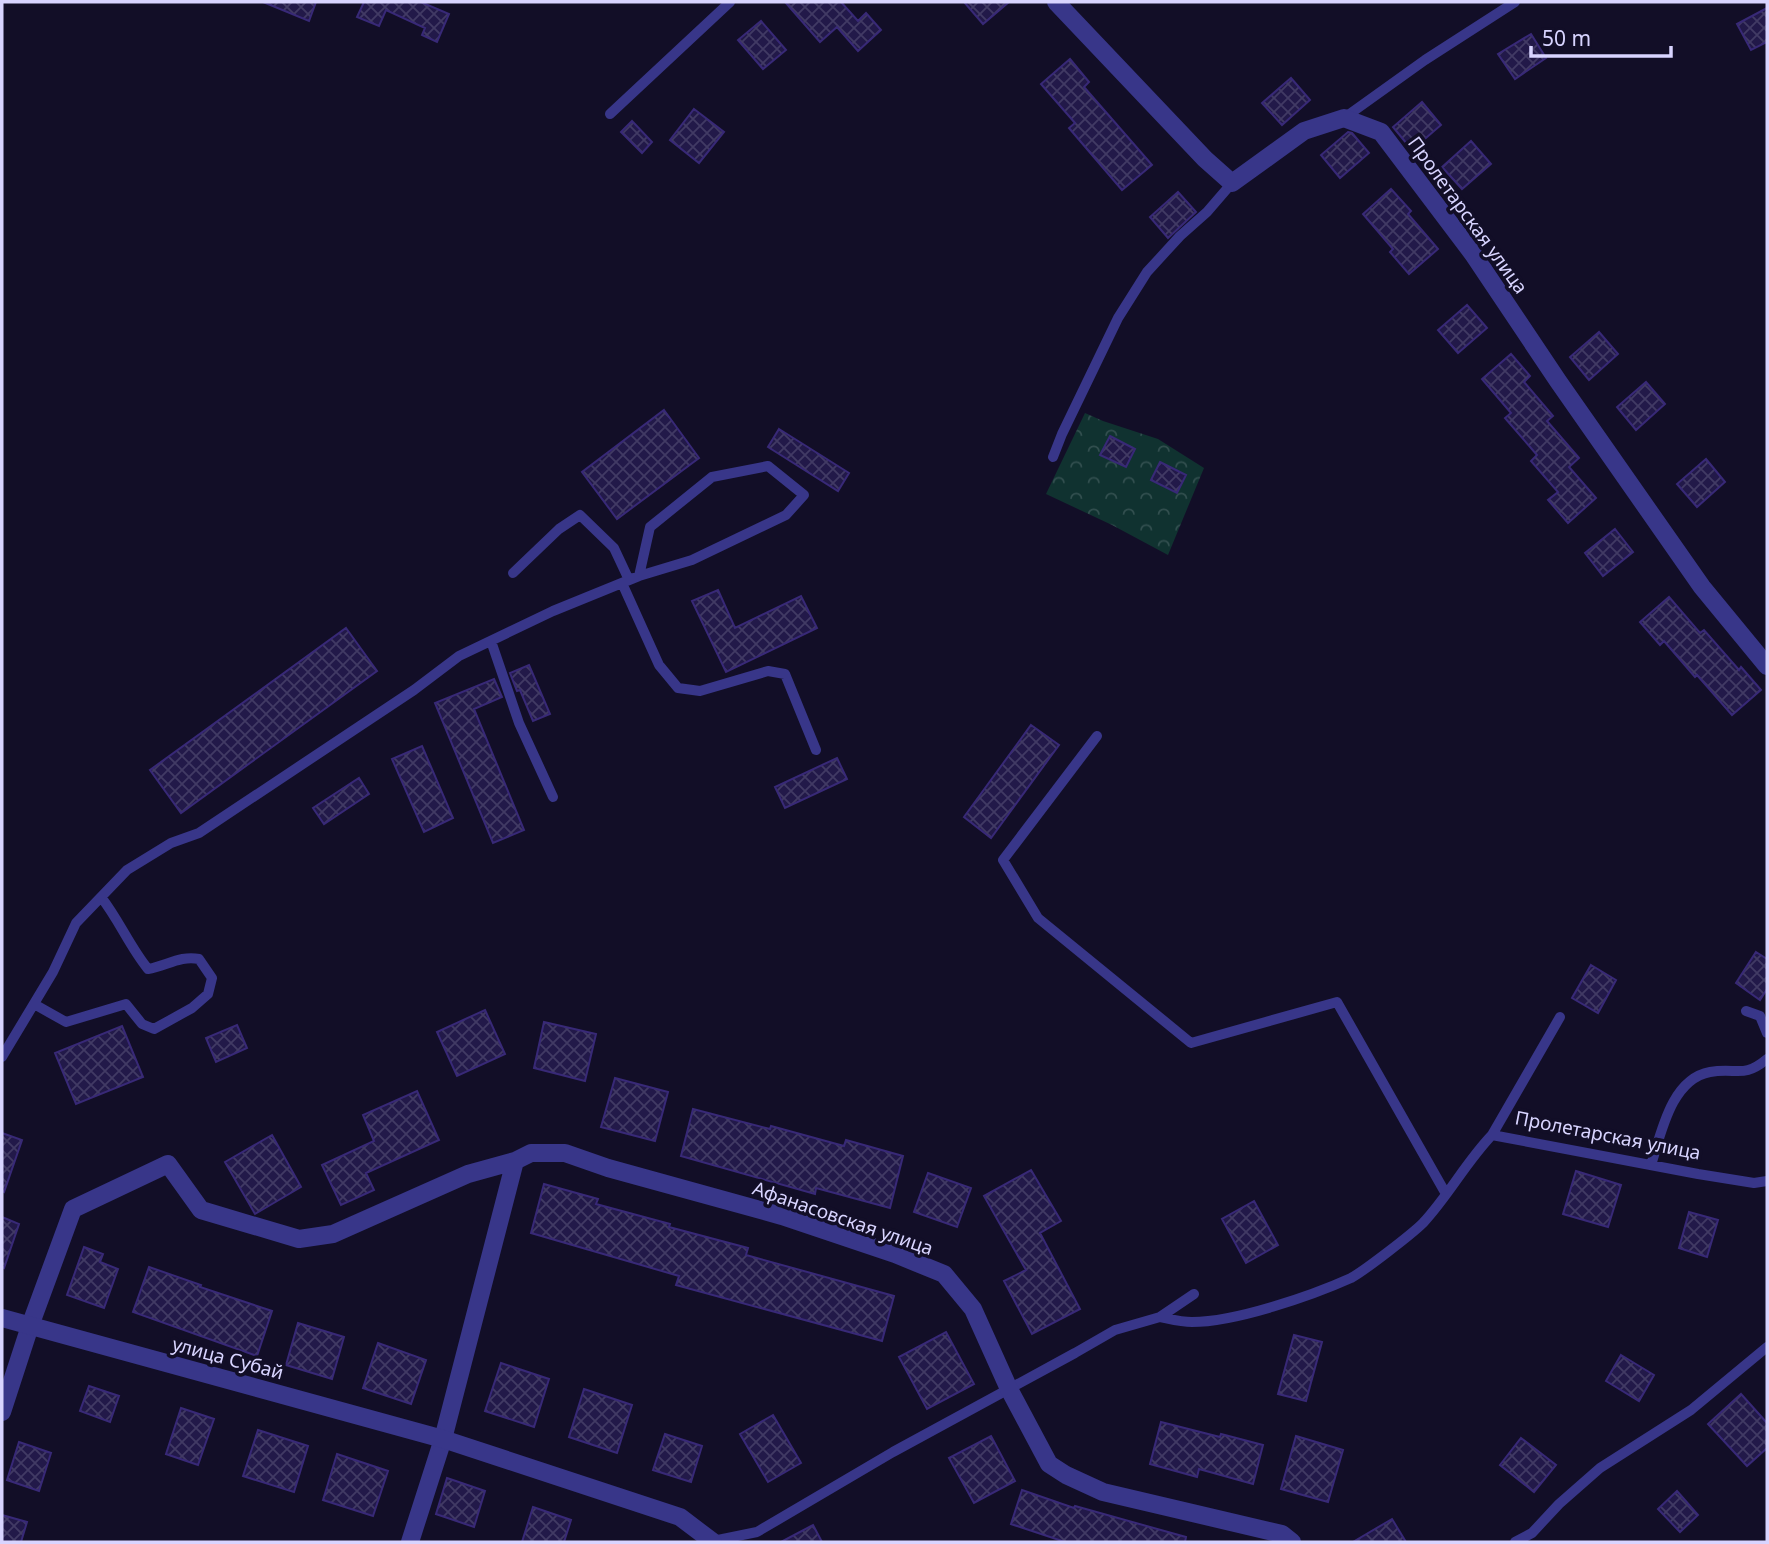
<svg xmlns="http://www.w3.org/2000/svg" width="1769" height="1544" viewBox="0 0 1769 1544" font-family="'Noto Sans',sans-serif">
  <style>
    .park { fill: url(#park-crowns) }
    .building { fill: url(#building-cross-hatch); stroke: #382977; stroke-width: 2 }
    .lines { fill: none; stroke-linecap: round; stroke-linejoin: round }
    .service { stroke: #383689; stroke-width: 10 }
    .minor { stroke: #383689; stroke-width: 18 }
    .tertiary { stroke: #383689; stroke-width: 18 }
    .labels { text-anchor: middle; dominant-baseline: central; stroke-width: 7; stroke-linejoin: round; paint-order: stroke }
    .street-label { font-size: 19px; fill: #d8d4ff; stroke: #120e27 }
  </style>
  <defs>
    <pattern id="park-crowns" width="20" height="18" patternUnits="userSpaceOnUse" patternTransform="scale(1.75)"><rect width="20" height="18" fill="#103230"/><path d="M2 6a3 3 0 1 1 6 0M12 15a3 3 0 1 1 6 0" fill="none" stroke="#324f4f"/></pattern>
    <pattern id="building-cross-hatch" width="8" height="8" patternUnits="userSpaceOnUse" patternTransform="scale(1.75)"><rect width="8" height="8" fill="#221949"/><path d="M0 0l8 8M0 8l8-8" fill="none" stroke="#413a64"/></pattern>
  </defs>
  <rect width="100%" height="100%" fill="#120e27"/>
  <path class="park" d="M1085,413l18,8 55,18 46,29 -36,87 -56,-30 -66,-31z"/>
  <path class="building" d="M263,2h53l-7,19z
    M364,2h57l28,12 -12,28 -15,-7 3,-7 -39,-18 -7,16 -22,-9z
    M785,2h56l17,19 8,-8 15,17 -23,21 -21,-24 -17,15z
    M964,2h45l-26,22z
    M1767,8v34l-16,8 -14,-26z
    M761,21l25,29 -23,19 -25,-29z
    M1531,34l15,24 -31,21 -17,-25z
    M1070,59l19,23 -5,5 68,78 -30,25 -53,-62 6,-5 -34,-39z
    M1291,78l19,22 -28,25 -20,-22z
    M1422,102l19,23 -29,25 -19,-23z
    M694,109l30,23 -25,31 -29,-23z
    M632,121l20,21 -10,11 -21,-21z
    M1348,132l4,1 17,20 -29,25 -19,-23z
    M1471,141l20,23 -29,25 -20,-22z
    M1391,189l20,22 -3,3 30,35 -29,25 -19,-22 3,-3 -30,-35z
    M1178,192l18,20 -28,26 -18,-21z
    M1467,305l20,23 -29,25 -20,-23z
    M1599,332l19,22 -29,26 -19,-23z
    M1511,354l19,22 -6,6 29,34 -6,5 32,37 -10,9 27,31 -28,25 -20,-23 10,-8 -27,-31 6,-6 -32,-37 6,-5 -29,-34z
    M1646,382l19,22 -29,26 -19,-23z
    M664,410l35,48 -82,61 -35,-47z
    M779,429l70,44 -11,18 -70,-44z
    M1110,436l25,13 -9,18 -26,-12z
    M1706,459l19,23 -28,25 -20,-23z
    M1160,462l26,13 -9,18 -26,-13z
    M1615,529l18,23 -30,24 -18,-23z
    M718,590l17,38 66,-32 16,32 -91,44 -34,-71z
    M1669,597l31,36 4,-3 35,40 2,-3 20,23 -29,25 -35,-40 -2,2 -31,-36 -4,4 -20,-23z
    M346,628l31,43 -196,142 -31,-43z
    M529,665l21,49 -17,7 -13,-31 -3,1 -7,-18z
    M494,679l8,18 -28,12 50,121 -31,13 -58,-140z
    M1031,725l28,20 -68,93 -27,-21z
    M422,746l31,72 -29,14 -32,-73z
    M837,758l10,21 -62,29 -10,-21z
    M359,778l10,16 -45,30 -11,-16z
    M1756,952l11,7v30l-7,11 -24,-17z
    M1591,965l25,15 -18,33 -26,-15z
    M485,1010l20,44 -48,22 -20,-44z
    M544,1022l52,12 -11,47 -51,-13z
    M237,1025l10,23 -31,14 -10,-24z
    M122,1026l21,51 -67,27 -21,-51z
    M615,1078l53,14 -13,49 -54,-14z
    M417,1091l22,49 -73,33 8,17 -33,15 -19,-40 52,-24 -11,-26z
    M693,1109l77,20 1,-3 73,20 2,-6 57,16 -13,52 -74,-20 -1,6 -134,-38z
    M2,1133l20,7 -18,52 -2,-1z
    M272,1135l29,52 -46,27 -30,-52z
    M1031,1170l30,51 -21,12 40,76 -48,25 -28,-53 22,-11 -42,-74z
    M1576,1171l45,14 -13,42 -45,-13z
    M928,1173l43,15 -14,39 -43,-15z
    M544,1184l54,15 -2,5 74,20 -1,3 79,21 -2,7 148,41 -12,45 -206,-56 3,-9 -148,-43z
    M1254,1201l24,44 -32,18 -24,-44z
    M1689,1212l29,8 -11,37 -28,-9z
    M2,1217l17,7 -15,44 -2,-1z
    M84,1247l19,7 -3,8 18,7 -14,39 -37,-13z
    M149,1267l52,18 -1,2 72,24 -15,45 -124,-44z
    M298,1323l46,14 -12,42 -46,-14z
    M946,1332l28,52 -47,25 -28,-52z
    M1294,1335l28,7 -16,59 -28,-7z
    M378,1343l48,17 -15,44 -48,-16z
    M1621,1355l33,20 -15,26 -33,-20z
    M501,1363l48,16 -15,48 -49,-16z
    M89,1386l30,10 -9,26 -30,-11z
    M584,1389l48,16 -15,48 -48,-16z
    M1741,1394l26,29v25l-20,18 -39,-42z
    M181,1408l33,11 -16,46 -32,-11z
    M773,1415l28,48 -33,19 -28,-48z
    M1161,1422l59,15 1,-3 42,11 -10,39 -54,-15 -2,8 -47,-13z
    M258,1430l50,16 -14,46 -51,-16z
    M665,1434l37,12 -11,36 -38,-12z
    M991,1436l24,45 -41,22 -25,-45z
    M1296,1436l47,14 -15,52 -47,-13z
    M1521,1438l35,27 -22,27 -34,-27z
    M19,1442l32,11 -12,38 -32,-11z
    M337,1454l51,17 -15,45 -50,-16z
    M447,1478l38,13 -11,36 -38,-13z
    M1022,1490l52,18 1,-2 111,31 -1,5h-120l-54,-18z
    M1677,1491l21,24 -18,17 -22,-23z
    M533,1507l38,13 -7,22h-42z
    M2,1515l25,7 -6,20h-19z
    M1392,1519l14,23h-53z
    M813,1525l9,17h-41z"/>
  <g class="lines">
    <path class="service" d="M610,114l120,-112
      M1344,118l81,-58 90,-58
      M1053,457l9,-23 56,-116 29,-46 33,-36 27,-24 25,-29
      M513,573l46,-44 21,-14 34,33 15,32
      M622,583l37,82 19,23 22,3 68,-20 17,3 31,76
      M491,641l28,82 34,74
      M1097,736l-94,124 35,58 153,125 146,-41 109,192
      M34,1004l32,18 60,-18 16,20 12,5 38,-21 16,-14 4,-16 -13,-19c-18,-4 -33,7 -51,10 -18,-22 -29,-49 -47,-72
      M1746,1011l14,5 7,17
      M1560,1017l-68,118 206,39 56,9 13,-2
      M2,1057l51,-85 23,-49 51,-53 44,-27 28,-10 215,-143 45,-34 94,-45 86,-35 53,-16 94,-45 18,-20 -36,-29 -56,11 -62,50 -11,49
      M1651,1165c10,-31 20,-86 59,-93 27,-5 33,7 57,-13
      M1160,1317c10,2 21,5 32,5 43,0 119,-26 159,-44 13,-7 61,-44 72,-55 26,-28 43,-61 69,-88
      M713,1541l44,-9 136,-80 182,-99 40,-23 45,-13 34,-23
      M1515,1542l17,-9 27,-29 41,-36 91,-58 76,-63"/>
    <path class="minor" d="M1056,2l149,157 27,24 72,-52 40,-13 37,14 92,122 85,127 144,206 65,79
      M515,1161l16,-8h34l43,15 174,48 113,38 49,20 29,35 36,80 40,75 17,11 37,17 179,42 10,8
      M2,1412l28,-86 43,-117 95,-45 33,46 98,29 34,-5 135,-60 47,-13 -72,278 -33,103"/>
    <path class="tertiary" d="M2,1318l441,121 237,78 33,25"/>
  </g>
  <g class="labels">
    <g class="street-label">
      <text transform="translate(1468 215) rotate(54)">Пролетарская улица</text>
      <text transform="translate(1608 1135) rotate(11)">Пролетарская улица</text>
      <text transform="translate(843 1218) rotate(19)">Афанасовская улица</text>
      <text transform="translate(228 1358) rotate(15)">улица Субай</text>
    </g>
  </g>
  <rect width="1769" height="1544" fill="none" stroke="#d8d4ff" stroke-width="7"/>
  <path d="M1531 46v10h140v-10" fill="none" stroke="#d8d4ff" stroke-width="3.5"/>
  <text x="1542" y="46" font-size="21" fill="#d8d4ff" stroke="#120e27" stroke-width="5" paint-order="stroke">50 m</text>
</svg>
